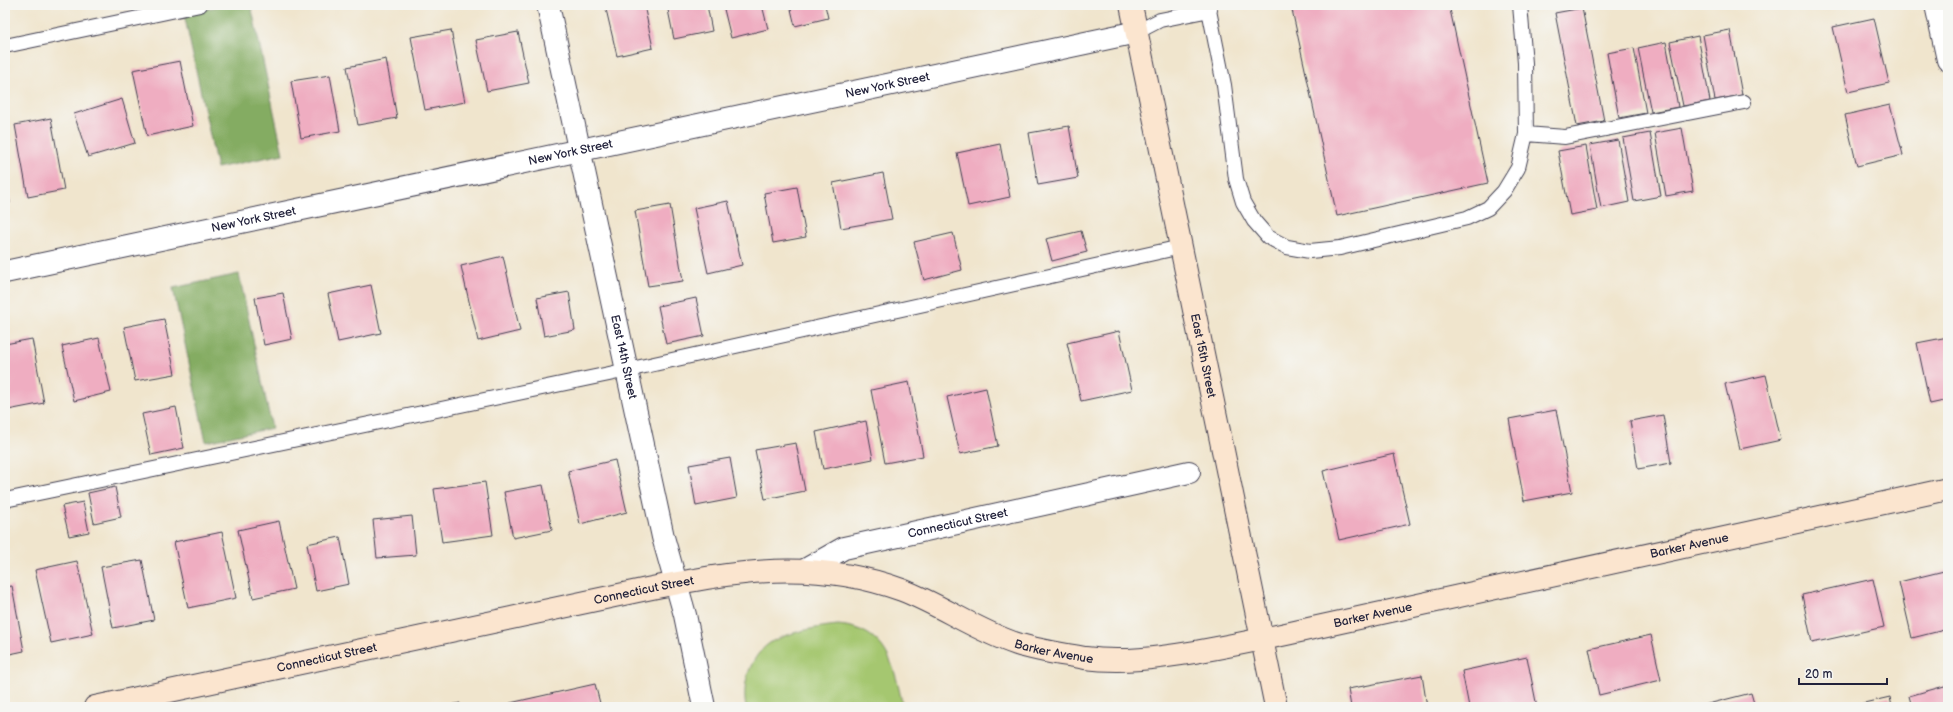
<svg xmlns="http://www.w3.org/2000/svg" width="1953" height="712" viewBox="0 0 1953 712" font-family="'Balsamiq Sans',sans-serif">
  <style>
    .green { fill: #a5c76f; stroke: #647455 }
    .forest { fill: #84ac62; stroke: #53674e }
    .building { fill: #efadc1 }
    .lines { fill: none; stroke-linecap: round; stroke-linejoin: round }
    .lane-casing { stroke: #413f51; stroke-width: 16 }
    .street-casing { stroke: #413f51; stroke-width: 24 }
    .secondary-casing { stroke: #413f51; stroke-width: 24 }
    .lane { stroke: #fff; stroke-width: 14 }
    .street { stroke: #fff; stroke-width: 22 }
    .secondary { stroke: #fbe5cf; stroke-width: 22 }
    .labels { text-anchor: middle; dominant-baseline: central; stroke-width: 3.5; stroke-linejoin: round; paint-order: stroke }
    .street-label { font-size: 12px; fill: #22223b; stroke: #f6f6f2 }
  </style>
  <rect width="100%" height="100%" fill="#f6f6f2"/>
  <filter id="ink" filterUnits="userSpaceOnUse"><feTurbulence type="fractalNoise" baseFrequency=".025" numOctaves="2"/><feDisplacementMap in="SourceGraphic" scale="8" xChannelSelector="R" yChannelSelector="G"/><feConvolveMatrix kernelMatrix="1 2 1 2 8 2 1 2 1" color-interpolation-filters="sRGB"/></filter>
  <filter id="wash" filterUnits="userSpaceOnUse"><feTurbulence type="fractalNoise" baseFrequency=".012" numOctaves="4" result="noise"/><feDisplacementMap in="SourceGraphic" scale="16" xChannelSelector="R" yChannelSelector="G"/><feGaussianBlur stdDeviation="0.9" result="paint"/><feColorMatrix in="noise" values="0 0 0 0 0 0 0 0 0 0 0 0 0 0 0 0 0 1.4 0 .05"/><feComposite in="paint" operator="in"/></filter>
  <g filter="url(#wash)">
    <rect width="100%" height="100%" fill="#f0e5cd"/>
    <path class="green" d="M838,625c50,4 56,41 65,82h-157c-5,-25 6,-57 31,-68 18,-8 41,-12 61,-14z"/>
    <path class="forest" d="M224,5h27l32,149 -66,14 -33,-154z
      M239,274l33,154 -66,14 -33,-154z"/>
    <g id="blocks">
      <path class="building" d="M605,5h39l9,43 -36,8z
        M667,5h40l5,26 -38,8z
        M723,5h39l6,24 -37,9z
        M790,5h35l3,13 -33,8z
        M1291,5h158l39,178 -151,33z
        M1582,8l22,113 -27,5 -22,-113z
        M1874,18l15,65 -41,9 -15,-65z
        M451,30l14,72 -40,8 -14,-73z
        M1730,30l12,65 -27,5 -12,-65z
        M518,32l11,51 -42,8 -11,-51z
        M1698,36l12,65 -27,5 -13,-64z
        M1666,42l12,65 -27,5 -13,-64z
        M1634,48l12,65 -27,5 -12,-65z
        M386,59l11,59 -39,7 -11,-58z
        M180,61l13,65 -46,10 -14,-66z
        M330,75l10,56 -39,7 -10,-57z
        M122,99l13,44 -47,14 -14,-43z
        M1890,105l13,50 -46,11 -12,-51z
        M51,118l13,72 -36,7 -13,-72z
        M1069,126l9,52 -40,7 -9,-52z
        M1682,128l11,63 -27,5 -11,-63z
        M1650,133l11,63 -27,5 -11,-63z
        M1618,140l11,62 -28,6 -11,-63z
        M1000,144l10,53 -42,9 -11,-53z
        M1586,146l11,64 -27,5 -12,-64z
        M6,172l4,31h-5v-30z
        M883,173l9,46 -51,9 -8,-45z
        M797,187l9,50 -33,6 -9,-50z
        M728,201l14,64 -34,8 -14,-65z
        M670,205l13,76 -35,5 -13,-75z
        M1081,231l6,21 -35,9 -6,-22z
        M953,233l9,37 -38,10 -10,-38z
        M503,256l17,75 -42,10 -17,-75z
        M371,285l10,48 -43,9 -10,-48z
        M569,292l6,38 -31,6 -7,-38z
        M283,293l9,46 -28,6 -9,-47z
        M696,298l8,38 -38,8 -8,-38z
        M164,319l11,55 -40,7 -11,-54z
        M1119,331l13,59 -51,11 -14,-58z
        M1948,337v63l-18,4 -13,-61z
        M99,338l12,54 -37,9 -12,-55z
        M32,339l12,64 -36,7 -3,-17v-49z
        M1766,375l15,65 -41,9 -15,-65z
        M909,382l14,74 -38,7 -14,-73z
        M986,388l12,58 -38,8 -13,-57z
        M176,407l8,41 -33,7 -9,-41z
        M1556,410l16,82 -48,9 -15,-82z
        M1663,415l8,48 -33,6 -8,-48z
        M866,421l7,38 -50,10 -7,-37z
        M796,443l9,48 -40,8 -10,-49z
        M1394,454l16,70 -71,16 -16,-69z
        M730,458l7,40 -41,8 -7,-41z
        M615,460l12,52 -47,12 -12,-53z
        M485,482l8,53 -51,7 -8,-53z
        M543,485l9,45 -39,8 -9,-46z
        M115,487l6,30 -27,6 -6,-30z
        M83,502l6,30 -20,4 -7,-30z
        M412,516l4,39 -39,3 -4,-38z
        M279,521l15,68 -41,9 -15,-68z
        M222,532l14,66 -48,10 -14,-66z
        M340,537l9,47 -33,7 -9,-47z
        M142,560l12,60 -41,8 -12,-61z
        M77,561l16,73 -42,9 -16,-73z
        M1948,570v59l-36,9 -13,-56z
        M1873,579l11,48 -72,16 -10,-48z
        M12,586l12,65 -19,4v-68z
        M1651,635l10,45 -62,15 -10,-46z
        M1527,657l10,50h-68l-7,-36z
        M1422,675l5,32h-76l-3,-18z
        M595,684l6,23h-90l-1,-4z
        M1948,685v22h-36l-3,-11z
        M1751,693l4,14h-51v-2z
        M1890,697l2,10h-41v-1z
        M460,703v4h-14l-1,-1z"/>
    </g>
  </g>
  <g filter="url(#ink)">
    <use href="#blocks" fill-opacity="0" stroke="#413f51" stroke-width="1"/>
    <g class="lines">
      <defs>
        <path id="lane" d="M1208,5l16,80 12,94 7,23 11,19 14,16 19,10 23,4 30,-3 127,-30 21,-10 16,-17 14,-23 8,-34 -1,-71 -5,-58
          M1137,32l23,-12 50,-10
          M5,46l195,-41
          M1526,134l39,3 179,-35
          M5,500l604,-126 572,-127"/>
        <g id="street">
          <path id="s1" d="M548,5l115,532 22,78 19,92"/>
          <path d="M1936,5l12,55"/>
          <path id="s2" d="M5,272l1132,-240"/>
          <path id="s3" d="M805,570l39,-22 345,-76"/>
        </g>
        <g id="secondary">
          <path id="s4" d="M1131,5l145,702"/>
          <path id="s5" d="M95,707l552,-118c89,-18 167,-31 255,1 39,15 75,41 115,54 22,7 46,10 68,14 37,5 73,0 110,-6 39,-7 79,-15 118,-24l635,-139"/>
        </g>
      </defs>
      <use href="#lane" class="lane-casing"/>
      <use href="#street" class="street-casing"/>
      <use href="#secondary" class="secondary-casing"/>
      <use href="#lane" class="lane"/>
      <use href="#street" class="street"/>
      <use href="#secondary" class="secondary"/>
    </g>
  </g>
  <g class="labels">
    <g class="street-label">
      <text stroke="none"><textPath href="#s2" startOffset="902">New York Street</textPath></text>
      <text stroke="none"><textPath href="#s2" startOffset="578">New York Street</textPath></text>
      <text stroke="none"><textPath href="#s2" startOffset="254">New York Street</textPath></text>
      <text stroke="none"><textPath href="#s4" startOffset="358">East 15th Street</textPath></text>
      <text stroke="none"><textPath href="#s1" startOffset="360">East 14th Street</textPath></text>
      <text stroke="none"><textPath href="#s3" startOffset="161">Connecticut Street</textPath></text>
      <text stroke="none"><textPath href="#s5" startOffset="1636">Barker Avenue</textPath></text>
      <text stroke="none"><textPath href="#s5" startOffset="561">Connecticut Street</textPath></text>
      <text stroke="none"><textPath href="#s5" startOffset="1312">Barker Avenue</textPath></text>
      <text stroke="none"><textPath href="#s5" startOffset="988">Barker Avenue</textPath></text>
      <text stroke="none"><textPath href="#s5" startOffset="237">Connecticut Street</textPath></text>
    </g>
  </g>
  <rect width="1953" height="712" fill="none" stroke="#f6f6f2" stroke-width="20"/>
  <path d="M1799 678v6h88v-6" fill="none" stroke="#22223b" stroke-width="2"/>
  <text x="1805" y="678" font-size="12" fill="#22223b" stroke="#f6f6f2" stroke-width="3" paint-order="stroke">20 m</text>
</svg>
